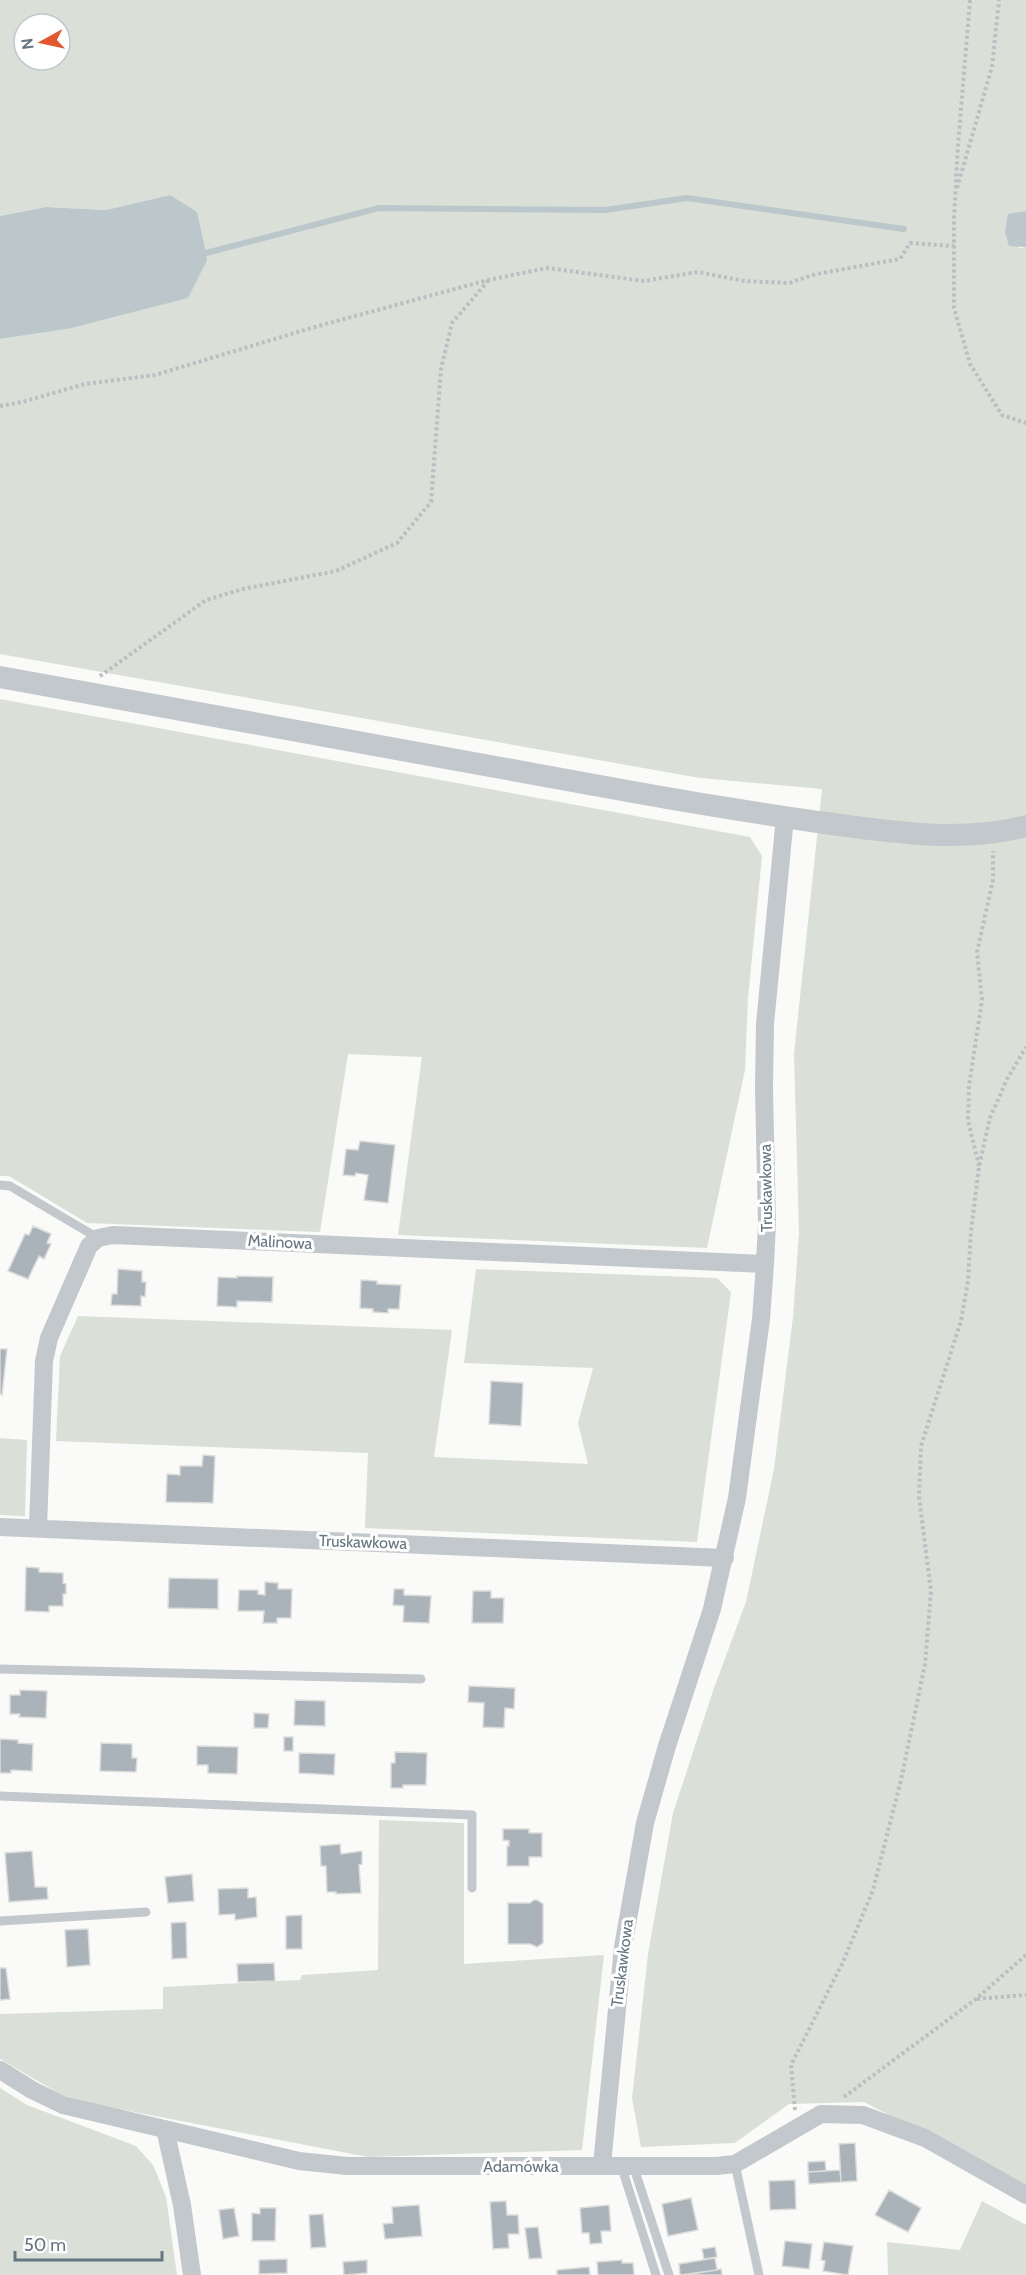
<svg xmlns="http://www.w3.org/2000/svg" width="1026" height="2275" viewBox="0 0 1026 2275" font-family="Cabin,sans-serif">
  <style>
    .green { fill: #dadfd7; fill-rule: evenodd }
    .water { fill: #bbc7cb }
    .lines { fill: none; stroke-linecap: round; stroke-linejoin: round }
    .stream { stroke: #bbc7cb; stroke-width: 6 }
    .building { fill: #aab3b9; stroke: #dcdcda; stroke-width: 1.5 }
    .path { stroke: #bbbfc2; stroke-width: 4; stroke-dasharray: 3 3; stroke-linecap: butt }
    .service { stroke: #c3c8cc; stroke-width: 9 }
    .minor { stroke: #c3c8cc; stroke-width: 18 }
    .tertiary { stroke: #c3c8cc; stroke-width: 22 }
    .labels { text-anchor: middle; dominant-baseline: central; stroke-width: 6; stroke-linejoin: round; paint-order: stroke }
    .street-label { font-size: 16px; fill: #657683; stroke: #fff }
  </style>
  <rect width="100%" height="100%" fill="#fafaf8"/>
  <path class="green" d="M0,0h1026v211l-6,1 -1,36 7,-1v1939l-162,-84 -75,2 -54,39 -94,4 -9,-49 16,-144 25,-141 41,-125 32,-86 28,-133 19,-152 6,-84 -5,-179 28,-265 -122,-11 -700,-124v-315l67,-10 103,-134 -64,15 -60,-3 -46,9zM24,24h36v36h-36z
    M0,699l750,138 12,19 -14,142 -3,72 -38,178 -309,-13 24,-178 -74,-3 -28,178 -233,-9 -78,-47h-9z
    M476,1269l241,9 14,14 -34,250 -332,-14 3,-75 -312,-12 4,-85 18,-40 374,14 -18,127 154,7 -10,-41 15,-55 -129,-5z
    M0,1438l27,2 -2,76 -25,-1z
    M379,1820l85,3v141l140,-9 -22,195 -214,7 -270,-52 -36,-10 -62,-36v-45l163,-5v-22l137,-7 2,-5 76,-5z
    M0,2088l27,17 109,41 17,19 13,32 11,78h-177z
    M982,2201l44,24v50h-138l-1,-33 73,8z"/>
  <path class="water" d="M170,195l27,17 9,41 1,7 -19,38 -121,31 -67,10v-123l46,-9 60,3z
    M1026,211v36l-17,-1 -4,-14 3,-18z"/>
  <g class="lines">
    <path class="stream" d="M206,253l173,-45 226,2 82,-12 217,31"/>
  </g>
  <path class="building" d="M360,1141l35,4 -7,58 -24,-3 4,-25 -12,-2 -1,3 -12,-1 3,-26 12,1z
    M33,1226l18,8 -4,9 4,1 -7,15 -5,-3 -11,23 -20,-8 17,-37 4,1z
    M118,1269l24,2v11h4l-1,15 -4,-1v10l-30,-1 1,-11h5z
    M237,1276l36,1 -1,25 -35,-1v6l-20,-1 1,-29 19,1z
    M361,1280l16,1v3l24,1 -2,24h-11v4l-15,-1v-3l-13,-1z
    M0,1349h7l-5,46 -2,-1z
    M491,1381l32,2 -2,43 -32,-2z
    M203,1455l12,1 -2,47 -47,-1 1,-28 13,1v-9h22z
    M26,1567l13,1v4l24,1v10l3,1v10h-3v12h-14v6l-24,-1z
    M169,1578l49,1v30l-50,-1z
    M265,1582l13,1v6h14l-1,29h-14v5h-14l1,-12h-26l1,-21h19v4l7,1z
    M394,1589h10v6l27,1 -2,27 -26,-1 1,-16 -11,-1z
    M473,1591h18v7h13l-1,25h-31z
    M469,1686l46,2 -1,21 -9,-1 -1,20 -21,-1 1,-24 -16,-1z
    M20,1690l27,1 -1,27 -27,-1 1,-3h-10v-19h10z
    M295,1700l30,1v25l-31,-1z
    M254,1713l15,1 -1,14h-14z
    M284,1737h9v14h-9z
    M0,1739l18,1v3l15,1 -1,27 -21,-1v3h-11z
    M101,1743l31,1v14h5l-1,14 -36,-1z
    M197,1746l41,1 -1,27 -29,-1v-8h-11z
    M395,1752l32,1 -1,32h-23v3h-12v-25h4z
    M299,1753l36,1 -1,21 -35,-2z
    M503,1829h26v4h13v24h-13v9h-22v-20h2v-5l-6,-1z
    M340,1844l1,10 21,-3v13l-3,1 2,28 -25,1v-2h-9l-1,-26h-5l-1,-20z
    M32,1851l3,36h12l1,12 -39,3 -4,-49z
    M192,1874l2,27 -26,2 -3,-26z
    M248,1888v10l8,-1 1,20 -22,3v-6l-16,1 -1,-26z
    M534,1900h3l6,4v39l-6,4 -7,-3h-22v-41h22z
    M302,1915v34h-16v-33z
    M186,1922l1,36 -15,1 -1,-36z
    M88,1929l2,36 -23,2 -2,-37z
    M274,1963l1,18 -37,1 -1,-18z
    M0,1968h6l4,31 -10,1z
    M855,2143l2,38 -16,1 -2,-38z
    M825,2161l1,10 -18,1v-10z
    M840,2170l1,12 -32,2 -1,-12z
    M795,2180l1,29 -26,1 -1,-29z
    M889,2190l32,18 -13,24 -33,-17z
    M691,2198l7,32 -30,6 -6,-32z
    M506,2201l1,14h11l1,19h-11l1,14 -16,1 -3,-47z
    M419,2205l3,31 -37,3 -2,-15 10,-1 -1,-16z
    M609,2205l2,26h-10l1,12 -12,1 -1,-11h-7l-2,-25z
    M234,2208l5,28 -16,3 -4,-29z
    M260,2208h16l-1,33h-23v-28l8,1z
    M323,2214l3,33 -15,1 -2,-33z
    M538,2227l4,31 -13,1 -4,-31z
    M785,2241l27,3 -3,25 -27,-3z
    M824,2242l29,4 -5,29 -25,-4 2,-10 -4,-1z
    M715,2247l2,10 -13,2 -2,-10z
    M715,2258l2,12 -37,5 -1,-11z
    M287,2259v14l-28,1v-14z
    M367,2260v13l-23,2 -1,-13z
    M622,2260v3h11l1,12h-36l-1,-13z
    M589,2267l1,8h-33v-5z
    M721,2269l1,6h-37l32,-5z"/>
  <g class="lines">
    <path class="path" d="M970,0l-12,146 -4,72v90l16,56 32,51 24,8
      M957,188l35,-121 7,-67
      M0,406l22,-4 63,-18 70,-9 156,-47 177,-48 59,-12 97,13 54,-9 46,9 45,2 27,-9 84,-15 10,-16 44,3
      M100,676l106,-76 37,-11 93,-18 61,-28 34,-41 10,-133 11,-46 36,-42
      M979,1166l-11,-46 1,-34 13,-86 -5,-48 16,-72v-29
      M977,1999l49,-4
      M844,2097l132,-98 50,-44
      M795,2110l-4,-45 52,-103 30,-72 28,-110 24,-116 6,-73 -12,-94 2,-51 40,-125 7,-40 3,-50 8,-64 11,-49 17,-39 19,-32"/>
    <path class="service" d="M0,1185l10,1 88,52
      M0,1669l421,10
      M0,1796l472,19v73
      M0,1921l146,-9
      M735,2164l24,111
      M621,2165l35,110
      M633,2165l36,110"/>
    <path class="minor" d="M0,1527l725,31
      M38,1528l6,-167 5,-23 40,-92 9,-8 15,-3 652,29
      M0,2070l32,20 31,15 236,56 48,5h369l19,-2 86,-50 42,1 62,23 101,57
      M165,2129l17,76 10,70
      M602,2165l21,-218 22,-124 22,-77 45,-137 25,-111 24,-179 4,-55 2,-40 -3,-136 1,-64 20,-207"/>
    <path class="tertiary" d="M0,677c211,39 422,78 633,115 61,11 123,21 185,30 68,9 141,22 208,4"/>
  </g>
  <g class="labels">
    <g class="street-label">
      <text transform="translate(766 1188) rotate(-91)">Truskawkowa</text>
      <text transform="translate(280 1242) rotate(3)">Malinowa</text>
      <text transform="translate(363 1542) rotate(2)">Truskawkowa</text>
      <text transform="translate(622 1963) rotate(-83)">Truskawkowa</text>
      <text x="521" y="2166">Adamówka</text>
    </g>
  </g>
  <g transform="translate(42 42) rotate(262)"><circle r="28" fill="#ffffff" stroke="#c1c8cd" stroke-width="1.5"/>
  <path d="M0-4.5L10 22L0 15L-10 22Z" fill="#e4572e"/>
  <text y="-9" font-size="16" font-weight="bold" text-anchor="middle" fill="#657683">N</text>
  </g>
  <path d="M15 2251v9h147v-9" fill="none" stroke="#657683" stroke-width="3"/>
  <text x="24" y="2251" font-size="18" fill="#657683" stroke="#ffffff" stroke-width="4.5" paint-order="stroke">50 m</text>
</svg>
